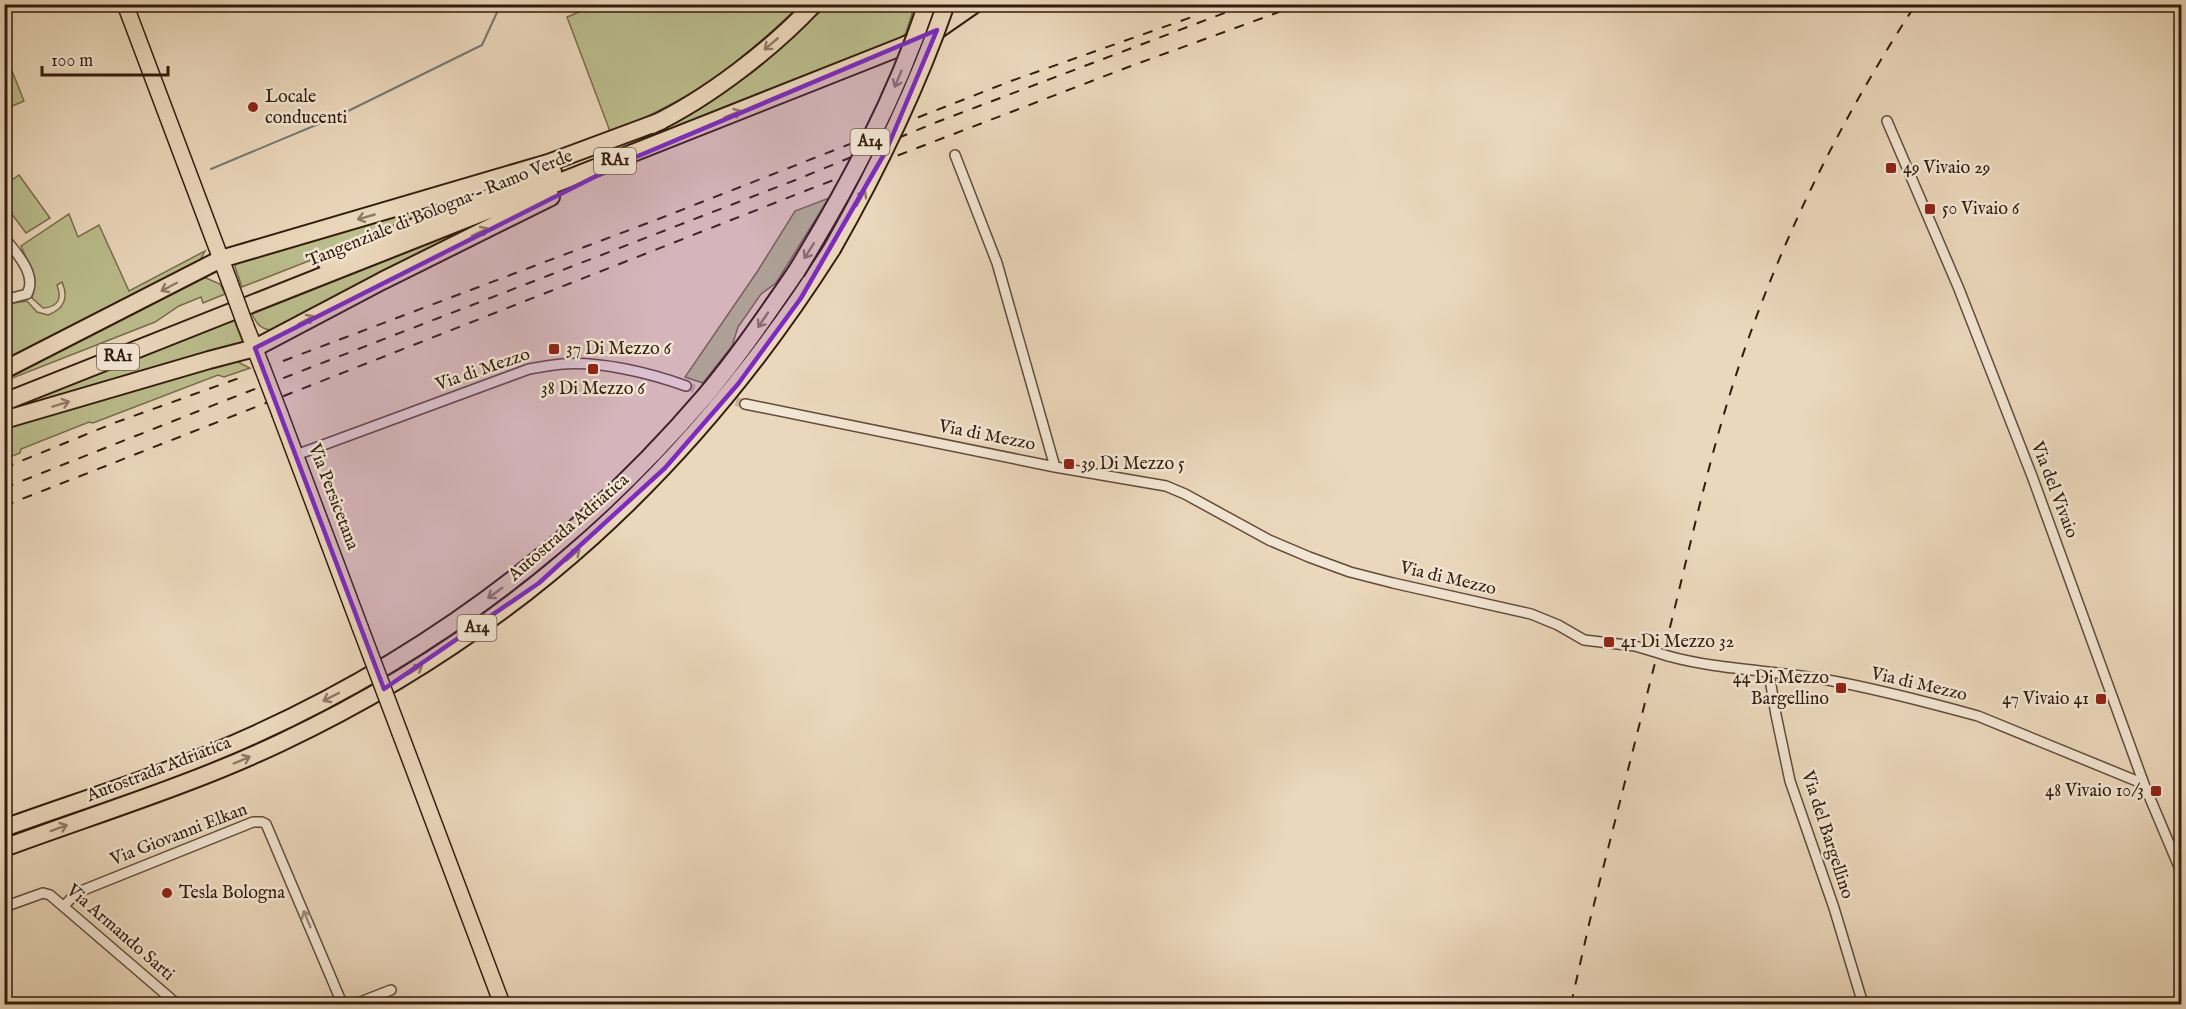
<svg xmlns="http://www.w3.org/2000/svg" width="2186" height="1009" viewBox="0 0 2186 1009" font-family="'IM FELL English',serif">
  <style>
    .green { fill: #bbbd8d; stroke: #776c4d; stroke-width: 1.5 }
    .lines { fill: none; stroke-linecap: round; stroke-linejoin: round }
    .stream { stroke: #727975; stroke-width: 2 }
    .minor-tunnel { stroke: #c6b298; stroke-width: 9; stroke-dasharray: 9 4.5; stroke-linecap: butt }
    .motorway-tunnel { stroke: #c6b298; stroke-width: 16; stroke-dasharray: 16 8; stroke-linecap: butt }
    .minor-casing { stroke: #614b38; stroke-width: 12 }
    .primary-casing { stroke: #331c0d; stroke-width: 18 }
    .motorway-casing { stroke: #331c0d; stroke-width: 20 }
    .minor { stroke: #f2e5d3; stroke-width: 9 }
    .primary { stroke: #ebd7bb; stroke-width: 15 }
    .motorway { stroke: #ebd7bb; stroke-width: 16 }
    .rail { stroke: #331c0d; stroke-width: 2; stroke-dasharray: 10 10; stroke-linecap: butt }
    .minor-bridge-casing { stroke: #614b38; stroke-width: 12; stroke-linecap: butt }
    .primary-bridge-casing { stroke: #331c0d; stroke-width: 18; stroke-linecap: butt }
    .motorway-bridge-casing { stroke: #331c0d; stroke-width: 20; stroke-linecap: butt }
    .minor-bridge { stroke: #f2e5d3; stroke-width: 9 }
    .primary-bridge { stroke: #ebd7bb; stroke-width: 15 }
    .motorway-bridge { stroke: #ebd7bb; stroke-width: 16 }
    .oneway { stroke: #8f7a64 }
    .oneway2 { stroke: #9c8b7a }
    .marked { fill: #7b2cbf; fill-opacity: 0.2; stroke: #7b2cbf; stroke-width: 4.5; stroke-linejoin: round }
    .poi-dot { fill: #8f2418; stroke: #f2e5d3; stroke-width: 2 }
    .labels { text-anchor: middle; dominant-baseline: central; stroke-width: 5; stroke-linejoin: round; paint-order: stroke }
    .shield { fill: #f2e5d3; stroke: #6c5848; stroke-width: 1.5 }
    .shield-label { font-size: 16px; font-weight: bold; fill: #331c0d }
    .poi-label { font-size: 18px; fill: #331c0d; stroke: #f2e5d3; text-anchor: start }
    .street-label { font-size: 18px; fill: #331c0d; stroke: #f2e5d3 }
  </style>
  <rect width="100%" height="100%" fill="#ebd7bb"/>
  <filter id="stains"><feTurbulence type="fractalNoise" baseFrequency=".00333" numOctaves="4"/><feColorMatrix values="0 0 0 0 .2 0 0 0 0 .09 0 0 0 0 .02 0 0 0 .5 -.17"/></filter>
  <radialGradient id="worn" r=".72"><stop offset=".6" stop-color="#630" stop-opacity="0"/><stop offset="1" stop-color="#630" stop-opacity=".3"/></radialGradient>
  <path class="green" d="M596,5h204c-24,23 -49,46 -76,66 -34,26 -74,44 -113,63l-44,-117z
    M829,5h86l-12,36 -265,102 74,-45z
    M5,53l19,48 -19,8 -1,-4z
    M19,175l31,43 -24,15 -21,-28v-20z
    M477,190l1,5 -236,92 -7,-20 1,-4z
    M829,198l-53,85 -15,11 -23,33 -6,19 -29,37 -18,-6 72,-105 38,-61z
    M69,214l9,23 21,-12 30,66 76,-40 -8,15 -192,98 -1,-57 3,-3 20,-3 10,11 11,3c16,-6 21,-17 14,-33l-5,3c5,13 2,22 -14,23l-11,-10c7,-25 -3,-31 -11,-52z
    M489,220l-215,111c-13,-2 -17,-6 -22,-17z
    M206,278l14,6 5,10 -22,9 -2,-6 -22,9 -24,16 -150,59v-5l194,-97z
    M234,320l9,23 -238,73v-5z
    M236,361l14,7 -26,9 -6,-2 -125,48 -4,-1 -68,27 -1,4 -15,6v-34z"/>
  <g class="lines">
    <path class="stream" d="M211,169l129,-54 142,-70 17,-37 -1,-4"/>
    <path class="minor-tunnel" d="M686,386l24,8
      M723,398l22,6"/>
    <path class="motorway-tunnel" d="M228,302l17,-7"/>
    <defs>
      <path id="minor" d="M1887,121l72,168 73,187 112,308 38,90
        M955,155l42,108 58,204
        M4,237c11,15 34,37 23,57l-23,6
        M745,404l310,63 111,19 19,8 84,46 40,17 41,15 43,11 138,31 27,11 26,15 51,6 17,5
        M296,455l233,-86c11,-2 22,-4 33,-5 39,-3 88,9 124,22
        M1668,656c51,14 103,14 154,23 52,9 105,23 156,37l166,68
        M1769,673l7,42 14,66 44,127 29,96
        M64,906l12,-13 177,-71h9l4,2 75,177 -1,3
        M4,907l39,-14 7,2 127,109
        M355,1004l36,-14"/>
      <path id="primary" d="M125,4l105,279
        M245,324l17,43
        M280,414l80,213
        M400,733l102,271"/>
      <path id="motorway" d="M652,125c55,-26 120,-76 162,-121
        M326,262l227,-90
        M249,305l654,-259 36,-17 36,-25
        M4,370l217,-111 327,-96 113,-42
        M4,402l227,-90
        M4,420l205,-60 46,-12 127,-67 169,-84
        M4,828c84,-30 171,-57 252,-94 173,-79 325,-193 449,-338 33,-39 62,-82 91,-124
        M4,848c92,-34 187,-63 276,-105 236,-111 413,-275 552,-494"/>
    </defs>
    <use href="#minor" class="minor-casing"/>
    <use href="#primary" class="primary-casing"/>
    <use href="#motorway" class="motorway-casing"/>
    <use href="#minor" class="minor"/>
    <use href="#primary" class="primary"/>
    <use href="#motorway" class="motorway"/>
    <path class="rail" d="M283,361l378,-143 350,-137 181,-64
      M4,468l110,-45 128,-46
      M4,488l225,-89 569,-220 139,-57 311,-118
      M4,506l801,-315 326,-125 170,-62
      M1665,647c23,-90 42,-183 71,-272 43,-132 104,-255 180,-371
      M1571,1004l19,-84 66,-261"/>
    <defs>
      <path id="minor-bridge" d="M1652,651l16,5"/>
      <path id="primary-bridge" d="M230,283l15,41
        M262,367l18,47
        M360,627l40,106"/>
      <path id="motorway-bridge" d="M832,249c45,-79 84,-159 114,-245
        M796,272c52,-85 99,-173 131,-268"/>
    </defs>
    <use href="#minor-bridge" class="minor-bridge-casing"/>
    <use href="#primary-bridge" class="primary-bridge-casing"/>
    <use href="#motorway-bridge" class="motorway-bridge-casing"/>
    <use href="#minor-bridge" class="minor-bridge"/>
    <use href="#primary-bridge" class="primary-bridge"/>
    <use href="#motorway-bridge" class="motorway-bridge"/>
  </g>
  <defs><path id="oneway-shaft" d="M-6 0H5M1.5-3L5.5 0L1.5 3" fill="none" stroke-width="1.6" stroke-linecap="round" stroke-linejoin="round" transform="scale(1.5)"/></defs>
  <g class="oneway">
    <use href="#oneway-shaft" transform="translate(771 44) rotate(140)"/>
    <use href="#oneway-shaft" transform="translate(898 79) rotate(113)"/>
    <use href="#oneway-shaft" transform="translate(733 114) rotate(-22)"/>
    <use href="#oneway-shaft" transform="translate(861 198) rotate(-61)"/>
    <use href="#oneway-shaft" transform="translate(366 217) rotate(164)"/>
    <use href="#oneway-shaft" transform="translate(480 232) rotate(-26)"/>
    <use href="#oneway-shaft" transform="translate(809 251) rotate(122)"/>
    <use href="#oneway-shaft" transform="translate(169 287) rotate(152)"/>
    <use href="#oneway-shaft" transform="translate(306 320) rotate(-28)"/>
    <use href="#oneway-shaft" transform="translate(763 320) rotate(124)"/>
    <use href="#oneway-shaft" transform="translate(61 404) rotate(-17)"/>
    <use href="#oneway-shaft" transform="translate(573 555) rotate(-40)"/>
    <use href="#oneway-shaft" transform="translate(495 593) rotate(144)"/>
    <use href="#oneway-shaft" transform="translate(415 670) rotate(-32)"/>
    <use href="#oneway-shaft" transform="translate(331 697) rotate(153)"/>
    <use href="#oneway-shaft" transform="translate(242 760) rotate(-23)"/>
    <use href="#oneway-shaft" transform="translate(59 828) rotate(-20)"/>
  </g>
  <use class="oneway2" href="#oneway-shaft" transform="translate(307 919) rotate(-113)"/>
  <path class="marked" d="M937,30l-51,121 -85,147 -63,86 -73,84 -126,115 -155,106 -129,-341 369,-186z"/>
  <g class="poi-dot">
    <circle cx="253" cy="107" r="6"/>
    <rect x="1885" y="162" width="12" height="12" rx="3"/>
    <rect x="1924" y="203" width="12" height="12" rx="3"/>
    <rect x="548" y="343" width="12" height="12" rx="3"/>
    <rect x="587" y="363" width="12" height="12" rx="3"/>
    <rect x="1063" y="458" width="12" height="12" rx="3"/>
    <rect x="1603" y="636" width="12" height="12" rx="3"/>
    <rect x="1835" y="682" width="12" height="12" rx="3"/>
    <rect x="2095" y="693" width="12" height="12" rx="3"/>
    <rect x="2150" y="785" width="12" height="12" rx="3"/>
    <circle cx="167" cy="893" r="6"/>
  </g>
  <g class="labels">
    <g class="shield">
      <rect x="850.5" y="129" width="39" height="26" rx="4.5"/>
      <rect x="594" y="148" width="42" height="26" rx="4.5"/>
      <rect x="97" y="344" width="42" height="26" rx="4.5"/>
      <rect x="457.5" y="615" width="39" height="26" rx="4.5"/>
    </g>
    <g class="shield-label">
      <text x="870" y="142">A14</text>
      <text x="615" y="161">RA1</text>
      <text x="118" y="357">RA1</text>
      <text x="477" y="628">A14</text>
    </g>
    <g class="poi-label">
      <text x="265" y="97">Locale<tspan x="265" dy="21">conducenti</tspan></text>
      <text x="1903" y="168">49 Vivaio 29</text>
      <text x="1942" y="209">50 Vivaio 6</text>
      <text x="566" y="349">37 Di Mezzo 6</text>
      <text x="593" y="389" text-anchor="middle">38 Di Mezzo 6</text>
      <text x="1081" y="464">39 Di Mezzo 5</text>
      <text x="1621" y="642">41 Di Mezzo 32</text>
      <text x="1829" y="678" text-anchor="end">44 Di Mezzo<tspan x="1829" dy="21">Bargellino</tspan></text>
      <text x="2089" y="699" text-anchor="end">47 Vivaio 41</text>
      <text x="2144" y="791" text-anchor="end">48 Vivaio 10/3</text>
      <text x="179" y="893">Tesla Bologna</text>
    </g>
    <g class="street-label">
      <text transform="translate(440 209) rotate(-22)">Tangenziale di Bologna - Ramo Verde</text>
      <text transform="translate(483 370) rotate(-19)">Via di Mezzo</text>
      <text transform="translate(987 436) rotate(11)">Via di Mezzo</text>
      <text transform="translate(2054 490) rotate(69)">Via del Vivaio</text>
      <text transform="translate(333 497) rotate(69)">Via Persicetana</text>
      <text transform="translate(569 528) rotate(-41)">Autostrada Adriatica</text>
      <text transform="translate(1448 579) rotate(13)">Via di Mezzo</text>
      <text transform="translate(1919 685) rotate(13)">Via di Mezzo</text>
      <text transform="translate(159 770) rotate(-21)">Autostrada Adriatica</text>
      <text transform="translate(179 835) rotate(-21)">Via Giovanni Elkan</text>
      <text transform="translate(1827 835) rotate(72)">Via del Bargellino</text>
      <text transform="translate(120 933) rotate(41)">Via Armando Sarti</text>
    </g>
  </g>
  <rect width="2186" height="1009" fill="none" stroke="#ebd7bb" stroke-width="24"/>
  <rect x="6" y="6" width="2174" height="997" fill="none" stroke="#331c0d" stroke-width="3"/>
  <rect x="12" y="12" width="2162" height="985" fill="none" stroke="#331c0d" stroke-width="1.5"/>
  <path d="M42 66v9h126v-9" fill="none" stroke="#331c0d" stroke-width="3"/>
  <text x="51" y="66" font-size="18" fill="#331c0d" stroke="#f2e5d3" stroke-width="4.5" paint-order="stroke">100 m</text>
  <rect width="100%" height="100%" filter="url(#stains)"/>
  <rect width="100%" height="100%" fill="url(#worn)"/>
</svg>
